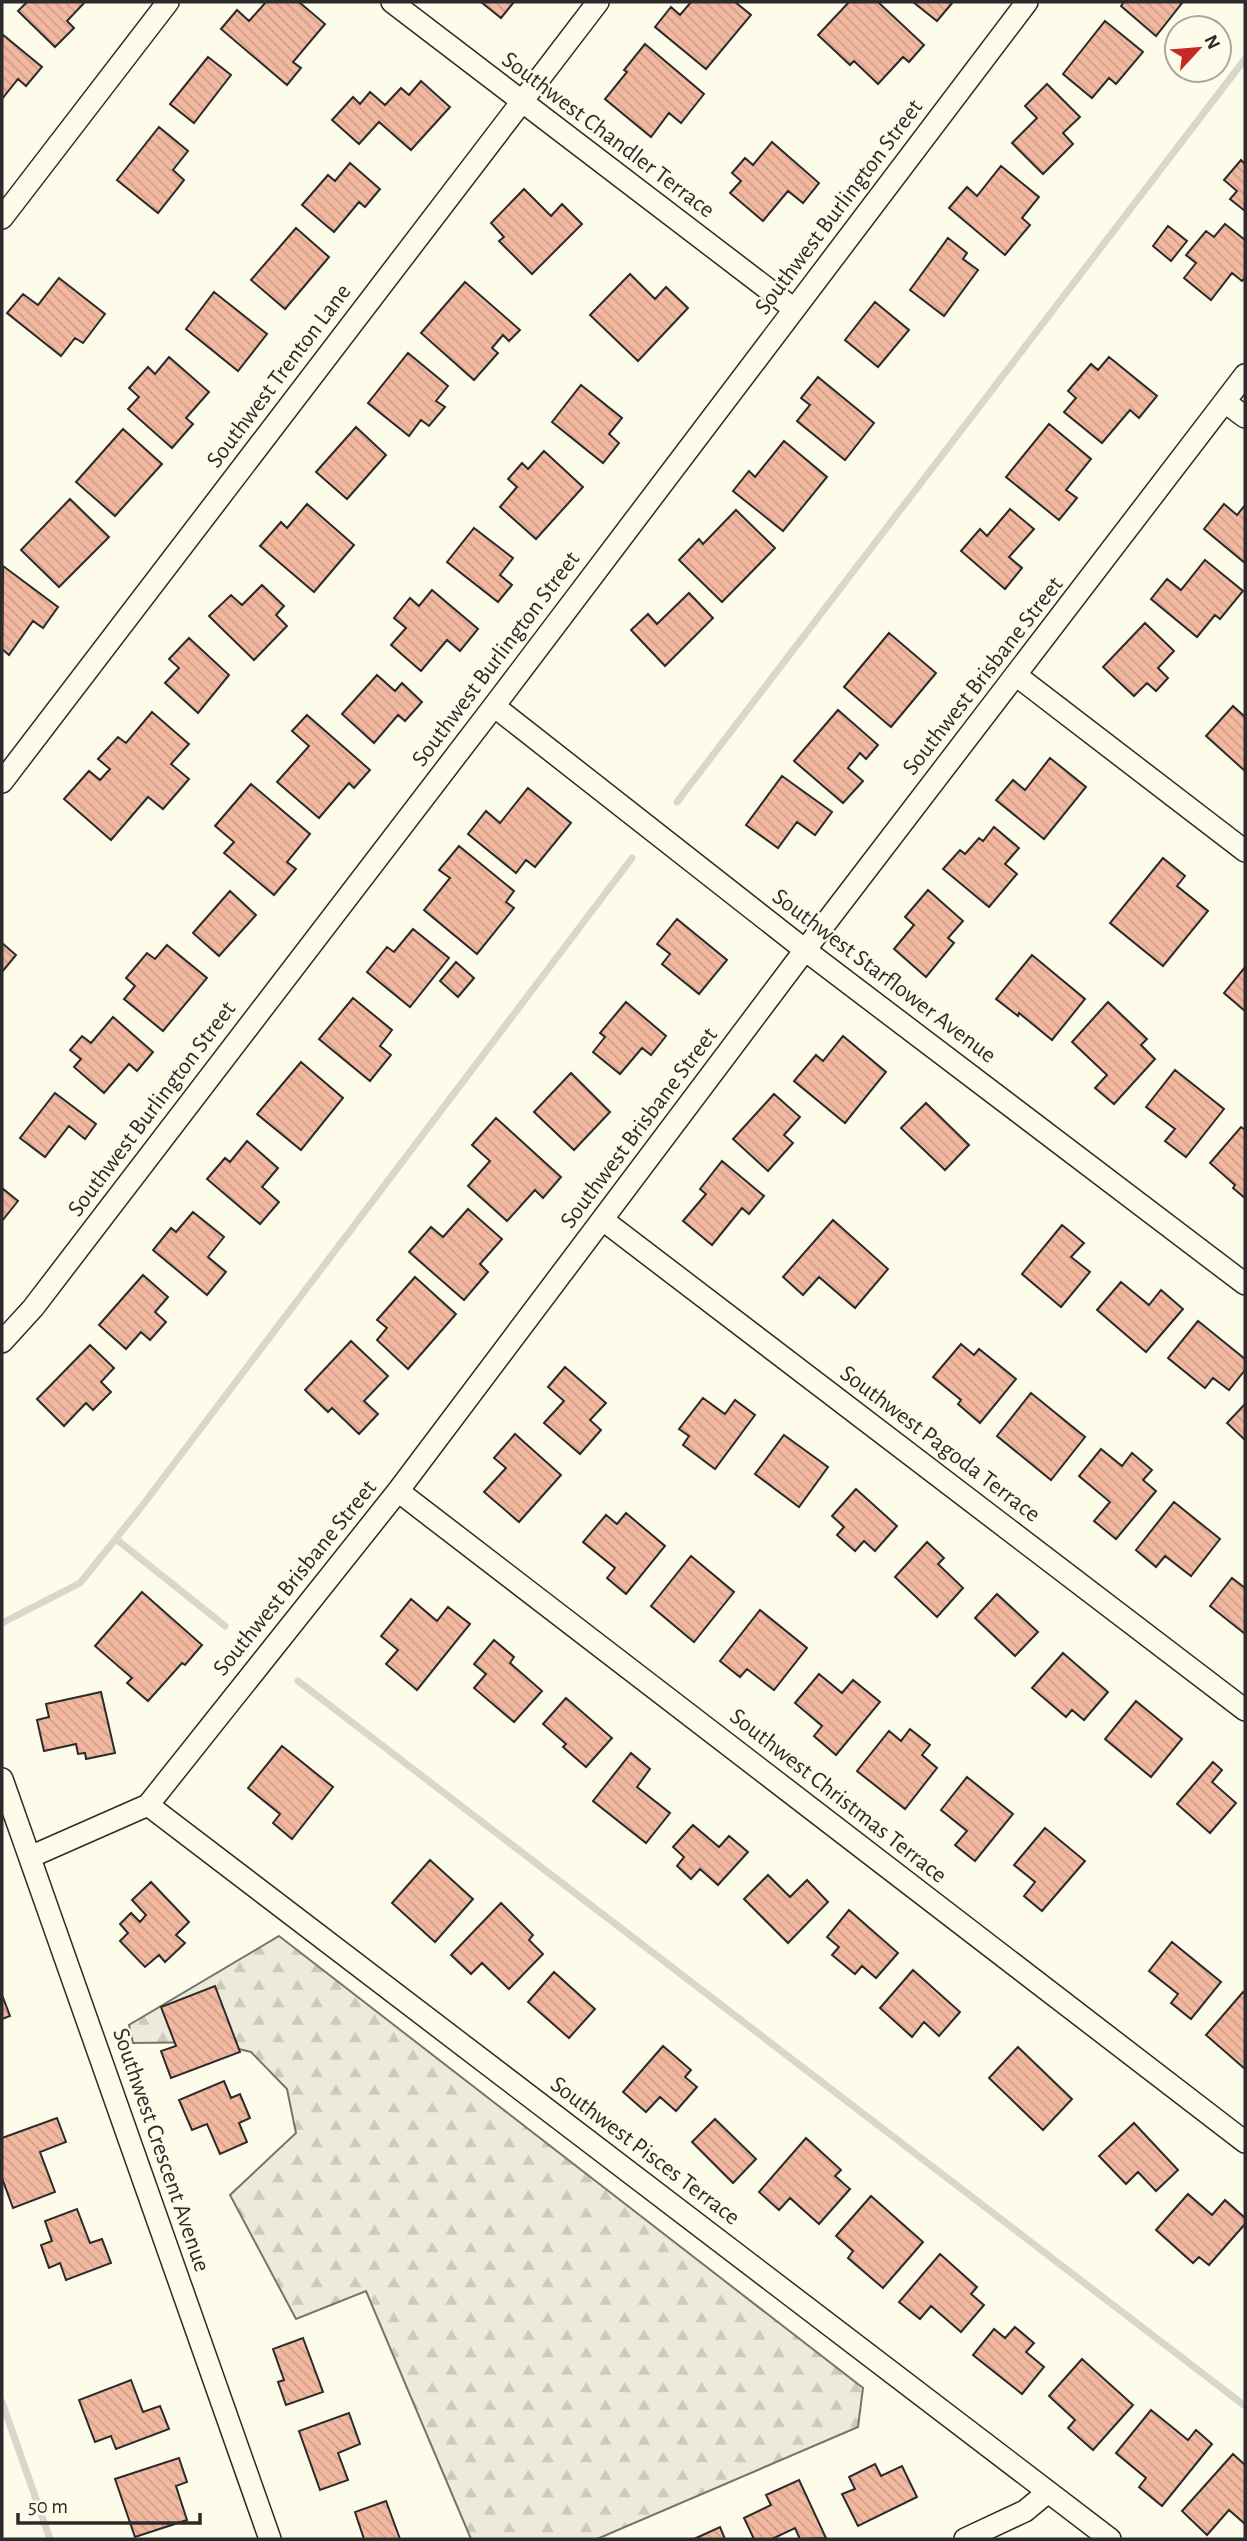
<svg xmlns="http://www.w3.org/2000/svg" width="1247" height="2541" viewBox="0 0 1247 2541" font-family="'Alegreya Sans',sans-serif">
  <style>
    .forest { fill: url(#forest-firs); stroke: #74746e; stroke-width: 2 }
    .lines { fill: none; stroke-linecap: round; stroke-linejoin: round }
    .stream { stroke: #d8d7c9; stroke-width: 7 }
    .building { fill: url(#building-back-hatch); stroke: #2b2b2b; stroke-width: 2 }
    .minor-casing { stroke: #2b2b2b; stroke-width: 24 }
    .minor { stroke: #fdfbea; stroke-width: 21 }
    .labels { text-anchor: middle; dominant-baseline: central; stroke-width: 5; stroke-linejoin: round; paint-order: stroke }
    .street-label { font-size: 24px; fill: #2b2b2b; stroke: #fdfbea }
  </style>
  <defs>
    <pattern id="forest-firs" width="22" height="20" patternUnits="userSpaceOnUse" patternTransform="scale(1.75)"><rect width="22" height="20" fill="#ecebdb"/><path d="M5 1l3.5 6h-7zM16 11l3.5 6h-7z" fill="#cbcabc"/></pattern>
    <pattern id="building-back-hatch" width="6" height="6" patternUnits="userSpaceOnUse" patternTransform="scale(1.75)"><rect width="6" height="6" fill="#f2b8a0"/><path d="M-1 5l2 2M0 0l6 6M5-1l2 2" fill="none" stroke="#d09e8a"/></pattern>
  </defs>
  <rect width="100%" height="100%" fill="#fdfbea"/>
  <path class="forest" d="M279,1936l584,452 -5,39 -261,112h-126l-105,-248 -70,28 -66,-124 66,-62 -9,-44 -36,-37 -41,-10 -77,1 -4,-18z"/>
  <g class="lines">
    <path class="stream" d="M677,802l568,-743
      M116,1539l109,87
      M2,1623l78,-40 59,-73 493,-652
      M298,1681l947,725
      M2,2402l48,137"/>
  </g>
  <path class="building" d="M27,2h58l-18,19 7,7 -19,19 -37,-36z
    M266,2h33l26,22 -32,38 8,6 -14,17 -66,-56 16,-19 12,11z
    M481,2h33l-13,16z
    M691,2h44l16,13 -45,54 -51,-42 16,-20 9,8z
    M849,2h29l46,43 -15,17 -6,-5 -25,27 -24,-23 -4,4 -32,-30z
    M913,2h40l-16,19z
    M1124,2h56l2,1 -26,33 -35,-30z
    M1105,21l38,31 -27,32 -7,-6 -17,20 -29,-24z
    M2,34l40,33 -16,19 -8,-7 -16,20z
    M645,44l59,50 -23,29 -12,-10 -18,24 -46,-38 22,-27 -3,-2z
    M208,57l23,18 -37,48 -24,-19z
    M421,81l29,26 -39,43 -32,-28 -20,22 -27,-24 21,-23 7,7 10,-12 15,13 16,-17 8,7z
    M1047,84l33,33 -17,16 10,11 -30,30 -31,-31 25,-25 -12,-12z
    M159,127l29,24 -15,19 11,10 -26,33 -41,-33z
    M772,142l47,41 -16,20 -15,-12 -25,30 -33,-28 11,-12 -9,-8 13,-15 8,7z
    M1241,160l4,4v47l-15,-12 7,-8 -13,-11z
    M350,163l30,26 -15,18 -6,-5 -25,30 -32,-27 26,-30 7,6z
    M1001,166l38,31 -17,21 8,7 -25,30 -56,-47 18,-21 10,9z
    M524,189l27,27 11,-12 20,20 -50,50 -33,-33 5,-4 -13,-14z
    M1225,224l20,16v38l-3,3 -10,-8 -21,27 -27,-22 12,-15 -10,-8 20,-24 8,6z
    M1168,226l19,15 -16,20 -18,-15z
    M296,228l33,29 -44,52 -34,-29z
    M948,238l19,15 -4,6 15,11 -34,46 -34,-26z
    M630,274l25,25 11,-12 22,21 -50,53 -48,-46z
    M59,278l46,36 -22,29 -8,-5 -14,18 -54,-43 16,-19 15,11z
    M465,282l55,48 -11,11 -6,-6 -11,13 6,5 -24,27 -53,-47z
    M214,292l53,42 -29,37 -52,-42z
    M875,302l34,28 -31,37 -33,-27z
    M408,353l40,33 -12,15 9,6 -16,19 -8,-6 -12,16 -41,-33z
    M169,357l40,35 -23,26 7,6 -21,24 -44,-39 11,-12 -10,-9 19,-21 7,7z
    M1109,357l48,39 -18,22 -9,-8 -28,33 -38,-31 12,-14 -8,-7 23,-27 7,6z
    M818,377l56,46 -29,37 -48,-39 13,-16 -9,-7z
    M581,385l41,33 -13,16 10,9 -16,20 -51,-41z
    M1049,424l42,35 -25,31 11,8 -18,22 -53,-43z
    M356,427l30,28 -39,44 -31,-27z
    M123,429l39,35 -47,52 -39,-34z
    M784,441l43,36 -44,54 -50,-40 16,-20 6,6z
    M544,451l39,36 -47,52 -36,-32 17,-20 -9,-8 14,-16 6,6z
    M70,499l39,38 -50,50 -38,-37z
    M307,504l47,41 -40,47 -54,-46 21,-24 6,6z
    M1224,504l13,11 8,-10v58l-41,-34z
    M1010,509l24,20 -25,28 13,11 -17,21 -44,-38 19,-22 7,7z
    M736,510l39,38 -53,54 -43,-42 20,-21 4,5z
    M474,528l39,30 -13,17 12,10 -14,17 -51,-40z
    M1205,560l38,31 -23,28 -5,-4 -18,22 -46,-38 16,-20 14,11z
    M3,566l55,41 -15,21 -10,-7 -24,34 -7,-6z
    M262,585l22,21 -8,9 11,11 -33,34 -45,-44 22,-21 11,10z
    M432,590l46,39 -18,22 -13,-11 -26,31 -30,-26 15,-17 -12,-10 16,-20 9,8z
    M689,593l24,25 -48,48 -34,-36 17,-16 9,10z
    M1145,623l29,28 -16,17 10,10 -12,13 -9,-8 -13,13 -31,-29z
    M889,633l47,40 -45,54 -47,-40z
    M189,638l40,37 -31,38 -33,-30 14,-15 -10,-9z
    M377,675l18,16 7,-8 20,19 -17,19 -7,-6 -24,28 -32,-29z
    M1233,706l12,11v54l-39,-35z
    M838,710l40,35 -12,14 -6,-6 -12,15 15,13 -20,22 -49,-42z
    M152,712l37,32 -18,20 18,15 -26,30 -15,-12 -37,43 -47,-41 25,-28 11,9 10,-11 -12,-10 20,-22 8,6z
    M307,715l63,55 -16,18 -5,-5 -30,35 -42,-36 32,-36 -17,-15z
    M1050,758l36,29 -42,52 -48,-39 17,-20 12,10z
    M782,776l50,36 -17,23 -18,-13 -19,26 -32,-23z
    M251,784l59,50 -23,28 9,7 -22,26 -50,-42 10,-11 -19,-16z
    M528,788l43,35 -36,44 -9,-7 -10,13 -48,-39 18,-23 14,12z
    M994,827l25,21 -14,16 12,10 -28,33 -46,-38 17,-19 5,4 14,-16 4,3z
    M459,846l55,45 -8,11 8,6 -37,46 -53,-44 26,-32 -11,-8z
    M1163,858l22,18 -8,10 31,25 -45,55 -53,-43z
    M928,890l35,31 -15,17 6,5 -28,34 -32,-28 20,-24 -9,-8z
    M230,891l26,24 -37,41 -26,-23z
    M677,919l50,41 -28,34 -37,-30 8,-10 -13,-10z
    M413,929l36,29 -39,49 -43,-35 20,-25 7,5z
    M2,943l14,12 -14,17z
    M167,945l40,33 -44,53 -39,-32 11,-13 -9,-8 21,-25 8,6z
    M1032,955l53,44 -33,41 -33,-27 -1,3 -22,-17z
    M456,962l18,16 -16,19 -18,-16z
    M1245,967v44l-21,-18z
    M353,998l39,32 -12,16 11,9 -21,26 -51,-42z
    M626,1002l40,34 -15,19 -9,-7 -22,26 -27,-22 12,-15 -5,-4z
    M1108,1002l39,37 -6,6 14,14 -41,45 -19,-16 12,-13 -35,-33z
    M113,1017l40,35 -16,19 -8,-7 -25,29 -30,-26 7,-8 -11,-9 12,-14 9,7z
    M843,1036l43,36 -41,51 -51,-42 22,-26 7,6z
    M301,1062l42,36 -42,52 -44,-36z
    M1175,1070l49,39 -38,48 -21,-16 10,-12 -29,-22z
    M571,1073l39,39 -36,38 -40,-38z
    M55,1093l41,31 -11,15 -16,-13 -24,31 -25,-19z
    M774,1094l26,23 -16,18 9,8 -25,28 -35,-32z
    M926,1103l43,42 -24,25 -44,-42z
    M496,1118l65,59 -18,21 -8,-8 -28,31 -39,-35 22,-25 -18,-16z
    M1241,1127l4,3v68l-12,-10 2,-3 -25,-22z
    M247,1141l31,27 -16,19 17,15 -19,22 -53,-45 18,-21 5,4z
    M722,1161l42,35 -15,18 -7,-6 -30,37 -29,-24 23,-27 -6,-5z
    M2,1188l16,13 -16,20z
    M468,1209l34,30 -22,25 8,8 -24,28 -55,-48 22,-25 12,10z
    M193,1212l31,25 -16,20 18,15 -19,23 -54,-45 18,-22 5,4z
    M833,1220l55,49 -33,39 -36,-31 -16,18 -20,-18z
    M1062,1225l22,18 -13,14 19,15 -29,35 -39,-33z
    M143,1275l25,22 -13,15 11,10 -16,18 -9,-8 -15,17 -27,-24z
    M415,1277l41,37 -48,55 -31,-29 10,-12 -10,-8z
    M1121,1282l28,23 12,-15 22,19 -37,43 -49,-42z
    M1198,1321l47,38v11l-16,20 -16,-12 -8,10 -37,-30z
    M351,1341l37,35 -24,25 14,13 -19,20 -27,-26 -4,4 -23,-22z
    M961,1344l13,11 5,-6 37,30 -36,44 -22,-19 3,-4 -28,-23z
    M90,1345l24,23 -13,14 10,10 -18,18 -7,-7 -22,23 -27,-27z
    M565,1367l41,36 -16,17 11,10 -21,24 -36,-31 20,-22 -16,-14z
    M1031,1393l54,44 -34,43 -54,-44z
    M703,1398l22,16 10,-14 20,15 -40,54 -32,-24 6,-9 -10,-7z
    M1245,1404v36l-18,-17z
    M515,1434l46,41 -42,47 -35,-30 22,-24 -12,-10z
    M784,1435l44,32 -29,40 -44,-33z
    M1101,1449l21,17 10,-13 20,17 -9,10 13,11 -40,48 -22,-18 16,-19 -31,-26z
    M856,1489l41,37 -22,25 -11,-10 -9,10 -18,-16 7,-8 -12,-11z
    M1174,1502l46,37 -29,37 -26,-20 -9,11 -20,-17z
    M626,1513l39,33 -39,48 -19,-16 8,-10 -32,-26 23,-27 11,9z
    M927,1542l17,16 -6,6 25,24 -26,29 -42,-40z
    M691,1556l43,36 -40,50 -43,-36z
    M1232,1578l13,10v46l-35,-28z
    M142,1592l60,53 -17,20 -3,-2 -34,38 -21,-18 5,-5 -37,-32z
    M997,1594l41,38 -23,24 -40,-38z
    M411,1599l26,22 11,-14 22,17 -53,66 -31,-26 12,-14 -17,-14z
    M760,1610l47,38 -33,42 -27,-21 -7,8 -20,-16z
    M494,1640l20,17 -4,6 32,28 -28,31 -40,-34 12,-14 -12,-10z
    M1063,1653l45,39 -24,28 -12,-10 -6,7 -34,-29z
    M819,1674l23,19 11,-13 27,22 -44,53 -22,-19 8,-10 -27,-23z
    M101,1692l14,61 -29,6 -1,-6 -7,1 -2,-10 -32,7 -7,-31 12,-3 -3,-13z
    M566,1698l46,40 -26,29 -23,-20 3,-3 -23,-20z
    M1136,1701l46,38 -31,38 -46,-38z
    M910,1729l20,16 -8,10 15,13 -32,41 -48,-38 32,-40 12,10z
    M282,1746l51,41 -41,52 -19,-16 7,-9 -32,-26z
    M631,1753l19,16 -13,18 33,26 -24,30 -53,-42z
    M1213,1762l9,8 -10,12 24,21 -26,30 -33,-29z
    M967,1777l46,37 -38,47 -20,-16 12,-14 -26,-21z
    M693,1825l26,22 10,-11 19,16 -30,33 -18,-16 -9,10 -14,-13 7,-9 -11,-10z
    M1045,1828l40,33 -43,50 -18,-15 11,-14 -21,-17z
    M430,1860l43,39 -38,43 -43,-39z
    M768,1875l22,22 17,-17 21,22 -40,41 -44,-44z
    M151,1882l38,40 -13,13 9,8 -20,19 -6,-7 -14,12 -25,-26 8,-8 -8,-9 11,-11 9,9 6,-7 -14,-15z
    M501,1903l32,32 -4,5 14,14 -34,35 -27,-26 -11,11 -20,-19z
    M849,1910l49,43 -22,25 -14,-12 -7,8 -23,-19 7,-8 -12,-10z
    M1172,1942l49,40 -30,37 -20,-16 7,-9 -29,-23z
    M913,1970l47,42 -21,24 -15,-14 -12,15 -32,-29z
    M554,1972l41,37 -26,29 -41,-36z
    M215,1986l25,66 -69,26 -10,-27 15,-5 -15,-39z
    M1243,1992l2,2v75l-39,-34z
    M2,1995l8,21 -8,3z
    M663,2046l28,24 -6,7 12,10 -21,24 -16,-14 -14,15 -23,-20z
    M1018,2047l54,52 -29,31 -54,-52z
    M224,2081l7,17 9,-4 10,24 -11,5 8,19 -27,12 -13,-30 -15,6 -13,-30z
    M57,2118l9,24 -26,10 15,40 -42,16 -11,-30v-40z
    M715,2119l41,40 -23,24 -41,-41z
    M1134,2123l44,47 -22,21 -18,-19 -12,12 -27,-28z
    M806,2138l35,32 -6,6 15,13 -31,35 -29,-26 -11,12 -20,-18z
    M1188,2194l24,21 13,-15 20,18v6l-36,41 -10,-8 -6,6 -37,-33z
    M871,2196l52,46 -40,46 -35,-30 5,-7 -17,-15z
    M77,2209l13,34 12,-4 9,24 -45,17 -6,-17 -11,5 -8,-23 11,-4 -7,-20z
    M940,2254l37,33 -6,7 13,11 -23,27 -30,-26 -11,13 -21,-17z
    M1015,2327l19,16 -8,9 18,15 -22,27 -49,-39 21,-26 11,9z
    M303,2338l20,54 -37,13 -8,-23 6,-2 -11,-31z
    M1082,2359l51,46 -40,45 -25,-22 7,-8 -26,-24z
    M131,2380l12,32 17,-6 9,23 -53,20 -5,-13 -16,6 -16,-42z
    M1151,2410l37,30 8,-10 16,14 -50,62 -23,-19 7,-9 -30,-25z
    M349,2413l11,31 -22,9 10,27 -28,10 -21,-59z
    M1233,2454l12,11v59l-16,-14 -22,25 -25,-24z
    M179,2458l8,24 -11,4 11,34 -52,17 -20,-58z
    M875,2464l6,12 21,-10 15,31 -59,29 -16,-32 13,-5 -6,-12z
    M799,2480l27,58 -26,1 -5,-11 -23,11h-18l-10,-21 27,-13 -5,-10z
    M386,2501l14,38h-36l-9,-27z
    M720,2527l5,12h-31z"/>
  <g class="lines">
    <defs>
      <path id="minor" d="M392,2l402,307
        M2,218l166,-216
        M1225,402l20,15
        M1017,676l228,175
        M494,706l311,244 440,334
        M2,782l596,-780
        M603,1220l642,490
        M2,1342l31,-34 461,-602 533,-704
        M398,1491l847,651
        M2,1779l268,760
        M148,1805l962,734
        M30,1857l118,-52 250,-314 407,-541 440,-575
        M965,2539l60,-28 23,-19"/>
    </defs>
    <use href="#minor" class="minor-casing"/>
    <use href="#minor" class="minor"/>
  </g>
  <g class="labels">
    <g class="street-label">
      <text transform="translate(608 135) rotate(37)">Southwest Chandler Terrace</text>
      <text transform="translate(839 207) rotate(-53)">Southwest Burlington Street</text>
      <text transform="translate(279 376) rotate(-53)">Southwest Trenton Lane</text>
      <text transform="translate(496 659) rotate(-53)">Southwest Burlington Street</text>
      <text transform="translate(983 676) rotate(-52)">Southwest Brisbane Street</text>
      <text transform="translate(884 976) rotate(37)">Southwest Starflower Avenue</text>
      <text transform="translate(152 1109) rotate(-53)">Southwest Burlington Street</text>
      <text transform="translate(639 1128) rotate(-53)">Southwest Brisbane Street</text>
      <text transform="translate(940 1444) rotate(37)">Southwest Pagoda Terrace</text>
      <text transform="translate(295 1578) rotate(-51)">Southwest Brisbane Street</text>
      <text transform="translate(838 1796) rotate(38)">Southwest Christmas Terrace</text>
      <text transform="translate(161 2150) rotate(71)">Southwest Crescent Avenue</text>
      <text transform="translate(645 2151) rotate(37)">Southwest Pisces Terrace</text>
    </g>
  </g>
  <rect width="1247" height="2541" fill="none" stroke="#2b2b2b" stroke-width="7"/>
  <g transform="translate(1198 49) rotate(64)"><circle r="33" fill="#fdfbea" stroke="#a9a89e" stroke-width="2"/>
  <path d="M0-5L12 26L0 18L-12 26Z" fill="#c62828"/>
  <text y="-10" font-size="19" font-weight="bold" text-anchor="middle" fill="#2b2b2b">N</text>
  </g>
  <path d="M18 2513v10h182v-10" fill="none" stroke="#2b2b2b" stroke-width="3.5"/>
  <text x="28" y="2513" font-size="21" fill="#2b2b2b" stroke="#fdfbea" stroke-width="5" paint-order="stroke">50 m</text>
</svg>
